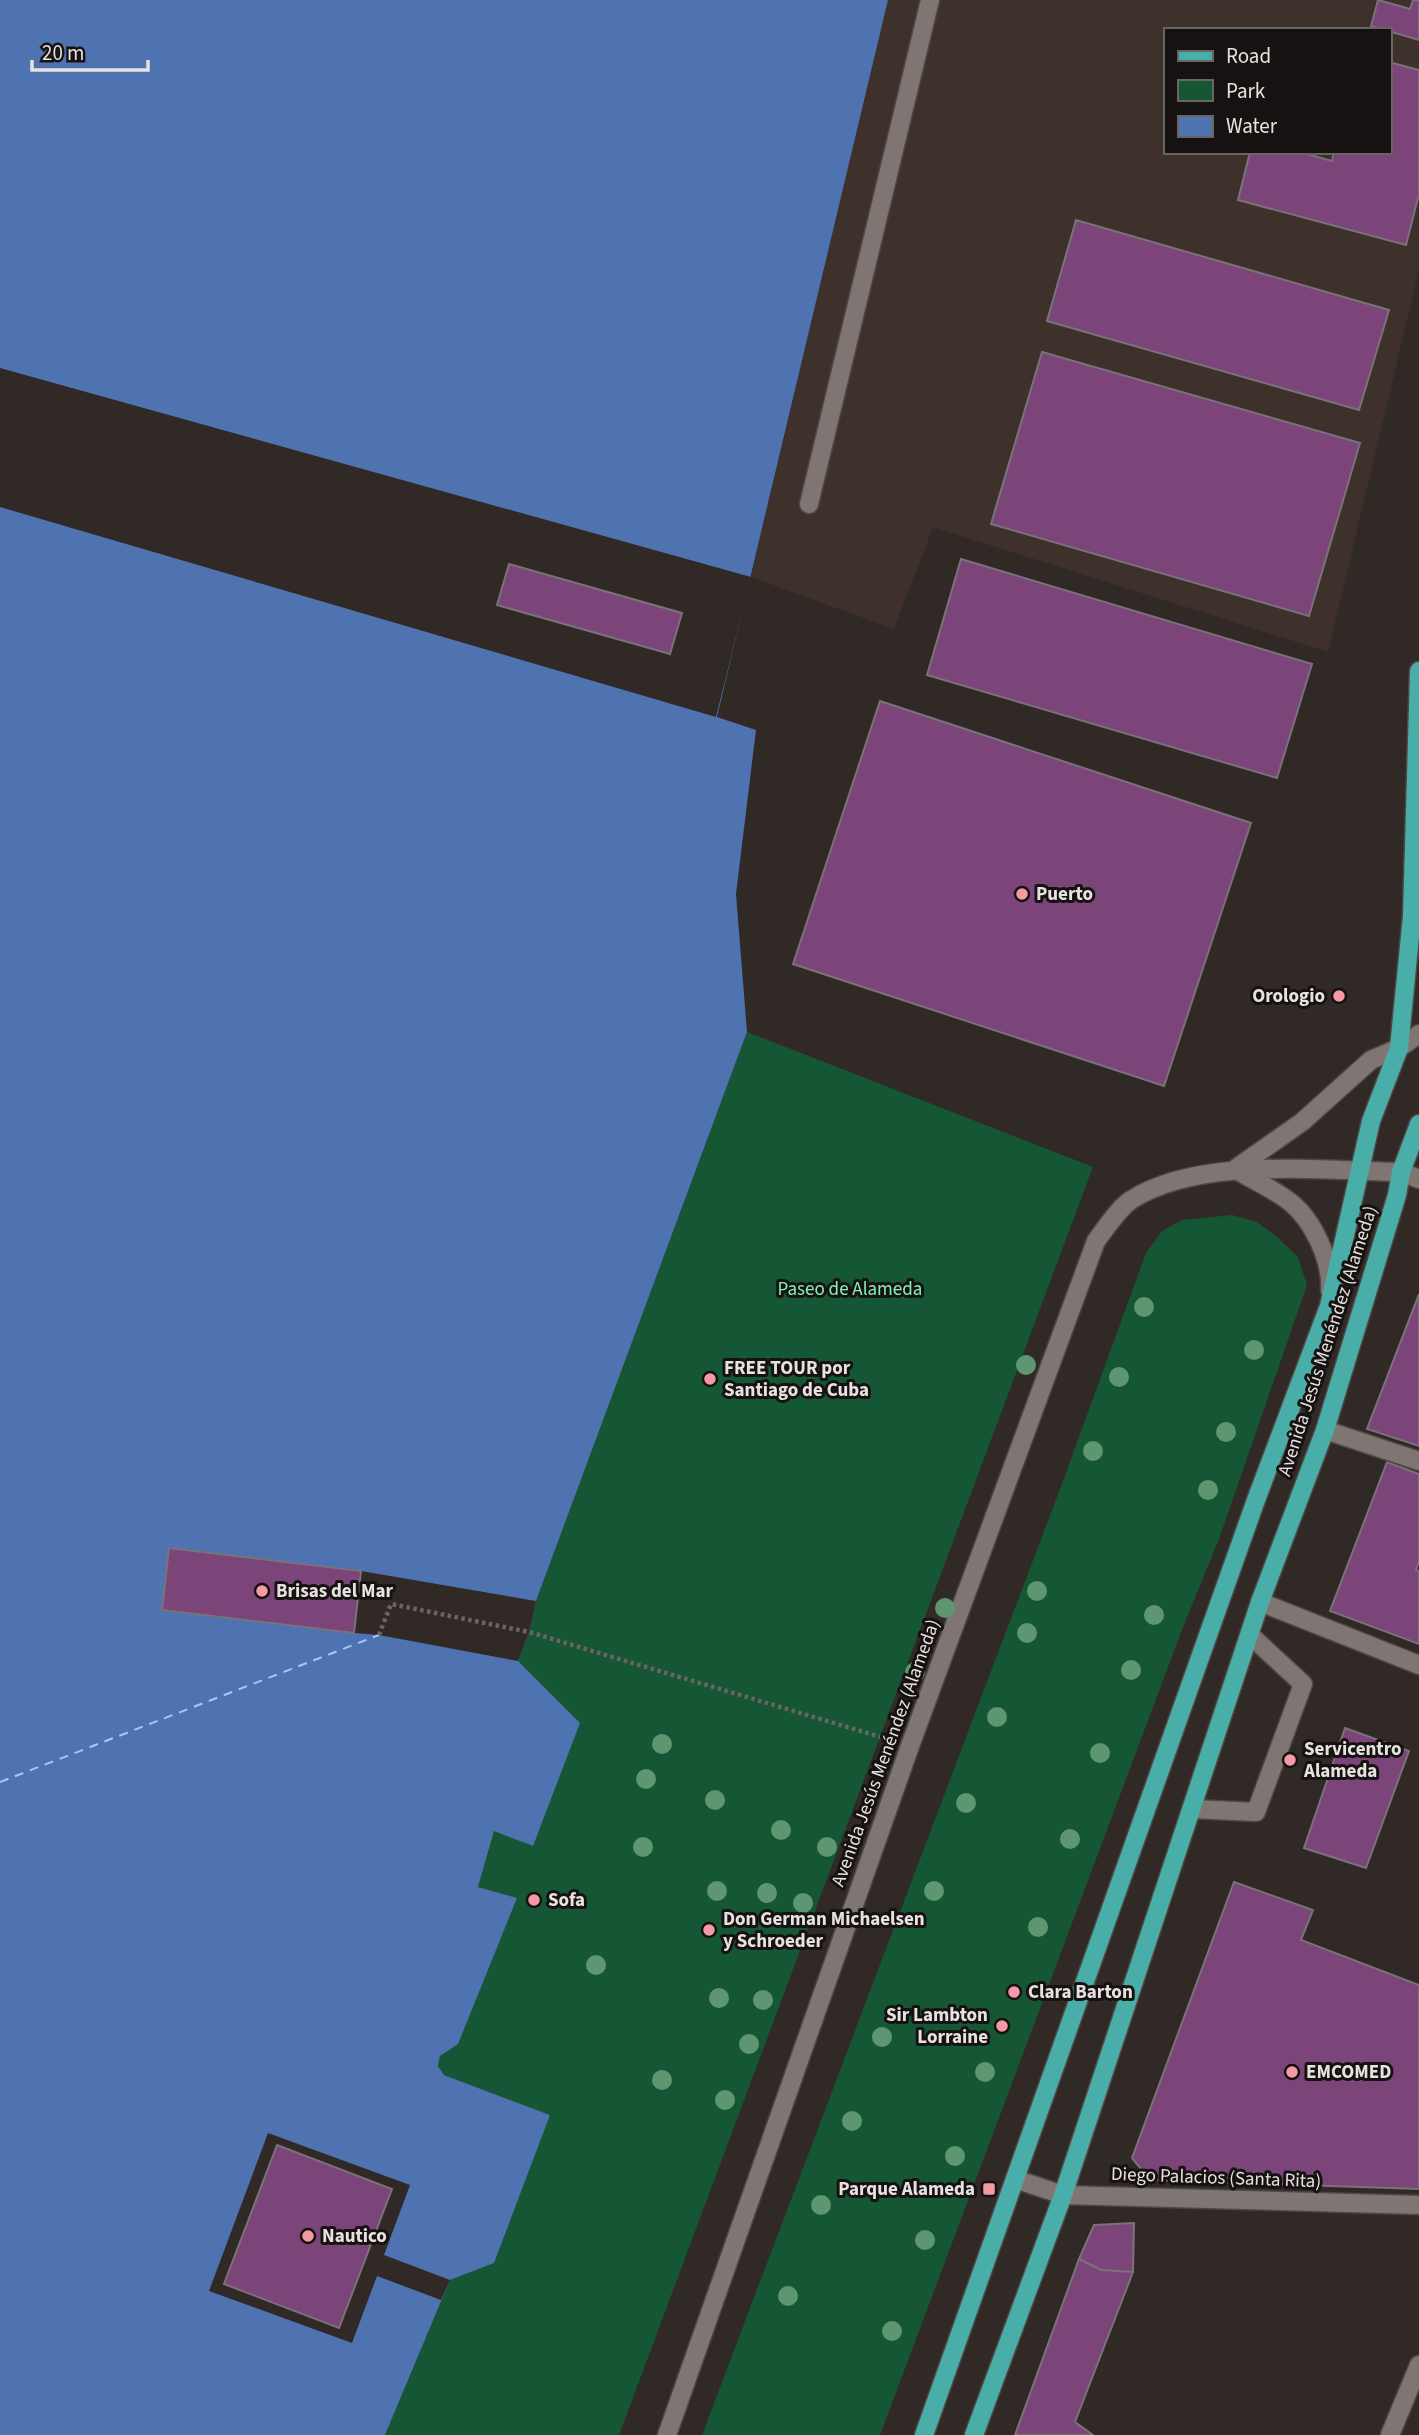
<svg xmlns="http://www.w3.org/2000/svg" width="1419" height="2435" viewBox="0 0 1419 2435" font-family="'Source Sans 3',sans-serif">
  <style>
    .built { fill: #3e312b; fill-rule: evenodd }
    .green { fill: #155735 }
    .water { fill: #4f72b0 }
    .pier { fill: #312926 }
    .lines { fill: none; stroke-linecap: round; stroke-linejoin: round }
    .ferry { stroke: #a8c6fa; stroke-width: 2; stroke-dasharray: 9 7; stroke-linecap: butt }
    .building { fill: #7c457a; stroke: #797279; stroke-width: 2 }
    .minor-casing { stroke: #4e4745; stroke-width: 21 }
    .major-casing { stroke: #4e4745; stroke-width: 21 }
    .path { stroke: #6b6461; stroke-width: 4.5; stroke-dasharray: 3.5 3.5; stroke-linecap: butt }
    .minor { stroke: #7f7572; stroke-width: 18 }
    .major { stroke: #49aea7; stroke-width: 18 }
    .tree { fill: #5f9672 }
    .poi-dot { fill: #f49aa6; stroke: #161211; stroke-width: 2.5 }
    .labels { text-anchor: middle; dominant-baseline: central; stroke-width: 6; stroke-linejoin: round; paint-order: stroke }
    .poi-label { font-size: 19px; font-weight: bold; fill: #e7e1df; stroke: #161211; text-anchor: start }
    .park-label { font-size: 19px; fill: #84f0b1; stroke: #161211 }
    .street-label { font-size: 19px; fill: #e7e1df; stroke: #161211 }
  </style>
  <rect width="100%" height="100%" fill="#312926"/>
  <path class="built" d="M888,0h531v270l-91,382 -395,-125 -39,102 -143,-52zM1165,30h224v122h-224z"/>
  <path class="green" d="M747,1032l346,135 -474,1268h-234l65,-155 100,-165 -106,-40 -6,-9 2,-10 5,-5 71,-153 -38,-11 16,-57 38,16 -14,-185 11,-29 7,-31z
    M1232,1215l25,7 19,14 22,21 9,28 -88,254 -36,88 -303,808h-178l361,-954 83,-228 16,-22 20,-11z"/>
  <path class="water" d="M0,0h888l-171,717 39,13 -20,164 11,138 -211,569 -7,31 -11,29 62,62 -47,123 -39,-15 -16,56 39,11 -59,146 -18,12 -2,10 6,9 106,40 -56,148 -44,17 -65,155h-385z"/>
  <path class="pier" d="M0,368l751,209 -35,140 -716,-210z
    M361,1571l175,30 -7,31 -11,29 -139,-26 -25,-2z
    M268,2133l142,52 -26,70 66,25 -9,20 -64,-24 -25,67 -143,-52z"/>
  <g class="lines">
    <path class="ferry" d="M0,1782l379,-147"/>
  </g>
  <path class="building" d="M1378,0l32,9 3,-9h6v40l-48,-14z
    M1389,62l30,8v124l-13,51 -168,-45 12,-48h50l32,9 2,-9h55z
    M1076,220l313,90 -30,100 -312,-89z
    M1042,352l318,91 -51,173 -318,-92z
    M961,559l351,105 -35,114 -350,-103z
    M509,564l173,49 -12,41 -173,-49z
    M880,701l371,122 -87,263 -371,-122z
    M1419,1294v152l-52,-17z
    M1387,1462l32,12v87l-3,9 3,1v73l-89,-33z
    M169,1548l192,23 -7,62 -192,-23z
    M1345,1728l64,23 -43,117 -62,-20z
    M1234,1882l79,28 -12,30 118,45v204l-269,-9 -18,-22z
    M277,2145l115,44 -53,139 -115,-44z
    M1134,2223l-1,49 -32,-2 -22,-11 15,-34z
    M1079,2259l22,11 32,2 -58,150 18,13h-78z"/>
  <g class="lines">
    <defs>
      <path id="minor" d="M809,504l121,-504
        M1235,1169l67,-47 69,-62 28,-12 20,-14
        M1238,1171c17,10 37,19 52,31 23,18 42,59 40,88
        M1325,1430l94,31
        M1260,1602l159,63
        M1192,1809l64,3 47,-128 -53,-49
        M1015,2179l48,16 356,10
        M667,2435l243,-689 186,-505c10,-13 22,-32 35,-41 69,-44 189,-29 270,-28l18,7
        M1390,2435l29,-70"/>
      <path id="major" d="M924,2435l332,-935 73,-194 42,-185 28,-73 13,-132 7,-245
        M974,2435l89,-240 197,-593 65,-172 72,-235 4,-23 18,-48"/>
    </defs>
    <use href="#minor" class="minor-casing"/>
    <use href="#major" class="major-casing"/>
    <path class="path" d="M379,1635l12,-31 138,28 355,106"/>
    <use href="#minor" class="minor"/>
    <use href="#major" class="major"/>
  </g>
  <g class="tree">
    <circle cx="1144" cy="1307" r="10"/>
    <circle cx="1254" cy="1350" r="10"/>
    <circle cx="1026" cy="1365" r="10"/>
    <circle cx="1119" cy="1377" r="10"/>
    <circle cx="1226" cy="1432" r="10"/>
    <circle cx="1093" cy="1451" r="10"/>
    <circle cx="1208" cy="1490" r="10"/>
    <circle cx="1037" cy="1591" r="10"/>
    <circle cx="945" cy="1608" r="10"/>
    <circle cx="1154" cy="1615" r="10"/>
    <circle cx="1027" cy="1633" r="10"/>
    <circle cx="1131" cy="1670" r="10"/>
    <circle cx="915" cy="1672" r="10"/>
    <circle cx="997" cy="1717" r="10"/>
    <circle cx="662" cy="1744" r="10"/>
    <circle cx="1100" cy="1753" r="10"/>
    <circle cx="646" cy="1779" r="10"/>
    <circle cx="715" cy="1800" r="10"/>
    <circle cx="966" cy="1803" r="10"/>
    <circle cx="781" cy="1830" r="10"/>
    <circle cx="1070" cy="1839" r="10"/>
    <circle cx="643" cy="1847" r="10"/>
    <circle cx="827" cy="1847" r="10"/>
    <circle cx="717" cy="1891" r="10"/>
    <circle cx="934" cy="1891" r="10"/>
    <circle cx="767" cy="1893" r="10"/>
    <circle cx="803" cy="1903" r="10"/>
    <circle cx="1038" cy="1927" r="10"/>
    <circle cx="596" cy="1965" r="10"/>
    <circle cx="719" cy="1998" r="10"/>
    <circle cx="763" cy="2000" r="10"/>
    <circle cx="882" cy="2037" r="10"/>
    <circle cx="749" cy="2044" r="10"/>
    <circle cx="985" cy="2072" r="10"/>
    <circle cx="662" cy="2080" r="10"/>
    <circle cx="725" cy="2100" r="10"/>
    <circle cx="852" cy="2121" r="10"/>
    <circle cx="955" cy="2156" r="10"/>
    <circle cx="821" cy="2205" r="10"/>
    <circle cx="925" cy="2240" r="10"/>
    <circle cx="788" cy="2296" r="10"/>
    <circle cx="892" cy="2331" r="10"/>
  </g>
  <g class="poi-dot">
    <circle cx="1022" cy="894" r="7"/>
    <circle cx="1339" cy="996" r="7"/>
    <circle cx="710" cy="1379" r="7"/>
    <circle cx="262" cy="1591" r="7"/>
    <circle cx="1290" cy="1760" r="7"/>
    <circle cx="534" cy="1900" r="7"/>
    <circle cx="709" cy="1930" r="7"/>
    <circle cx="1014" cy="1992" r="7"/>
    <circle cx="1002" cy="2026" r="7"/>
    <circle cx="1292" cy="2072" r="7"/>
    <rect x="982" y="2182" width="14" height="14" rx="3.5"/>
    <circle cx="308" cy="2236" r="7"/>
  </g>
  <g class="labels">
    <g class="poi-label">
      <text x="1036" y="894">Puerto</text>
      <text x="1325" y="996" text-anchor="end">Orologio</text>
      <text x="724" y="1368">FREE TOUR por<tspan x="724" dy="22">Santiago de Cuba</tspan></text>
      <text x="276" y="1591">Brisas del Mar</text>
      <text x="1304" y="1749">Servicentro<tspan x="1304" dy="22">Alameda</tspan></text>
      <text x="548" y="1900">Sofa</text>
      <text x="723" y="1919">Don German Michaelsen<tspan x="723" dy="22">y Schroeder</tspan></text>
      <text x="1028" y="1992">Clara Barton</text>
      <text x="988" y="2015" text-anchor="end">Sir Lambton<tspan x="988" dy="22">Lorraine</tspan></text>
      <text x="1306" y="2072">EMCOMED</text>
      <text x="975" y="2189" text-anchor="end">Parque Alameda</text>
      <text x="322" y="2236">Nautico</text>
    </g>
    <g class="park-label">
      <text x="850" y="1289">Paseo de Alameda</text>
    </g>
    <g class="street-label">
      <text transform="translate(1328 1341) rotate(-72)">Avenida Jesús Menéndez (Alameda)</text>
      <text transform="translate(886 1753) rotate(-70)">Avenida Jesús Menéndez (Alameda)</text>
      <text transform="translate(1216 2178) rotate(2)">Diego Palacios (Santa Rita)</text>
    </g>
  </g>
  <rect x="1164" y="28" width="228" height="126" fill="#161211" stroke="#6a6563" stroke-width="2"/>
  <rect x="1178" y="51" width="35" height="10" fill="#49aea7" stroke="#6a6563" stroke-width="2"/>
  <text x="1226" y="63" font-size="21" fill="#e7e1df">Road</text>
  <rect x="1178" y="80" width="35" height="21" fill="#155735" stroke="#6a6563" stroke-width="2"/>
  <text x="1226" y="98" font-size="21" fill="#e7e1df">Park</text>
  <rect x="1178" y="116" width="35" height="21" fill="#4f72b0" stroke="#6a6563" stroke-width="2"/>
  <text x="1226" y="133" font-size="21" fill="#e7e1df">Water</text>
  <path d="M32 60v10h116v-10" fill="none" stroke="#e7e1df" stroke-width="3.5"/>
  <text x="42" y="60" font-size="21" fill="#e7e1df" stroke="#161211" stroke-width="5" paint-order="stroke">20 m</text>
</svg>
